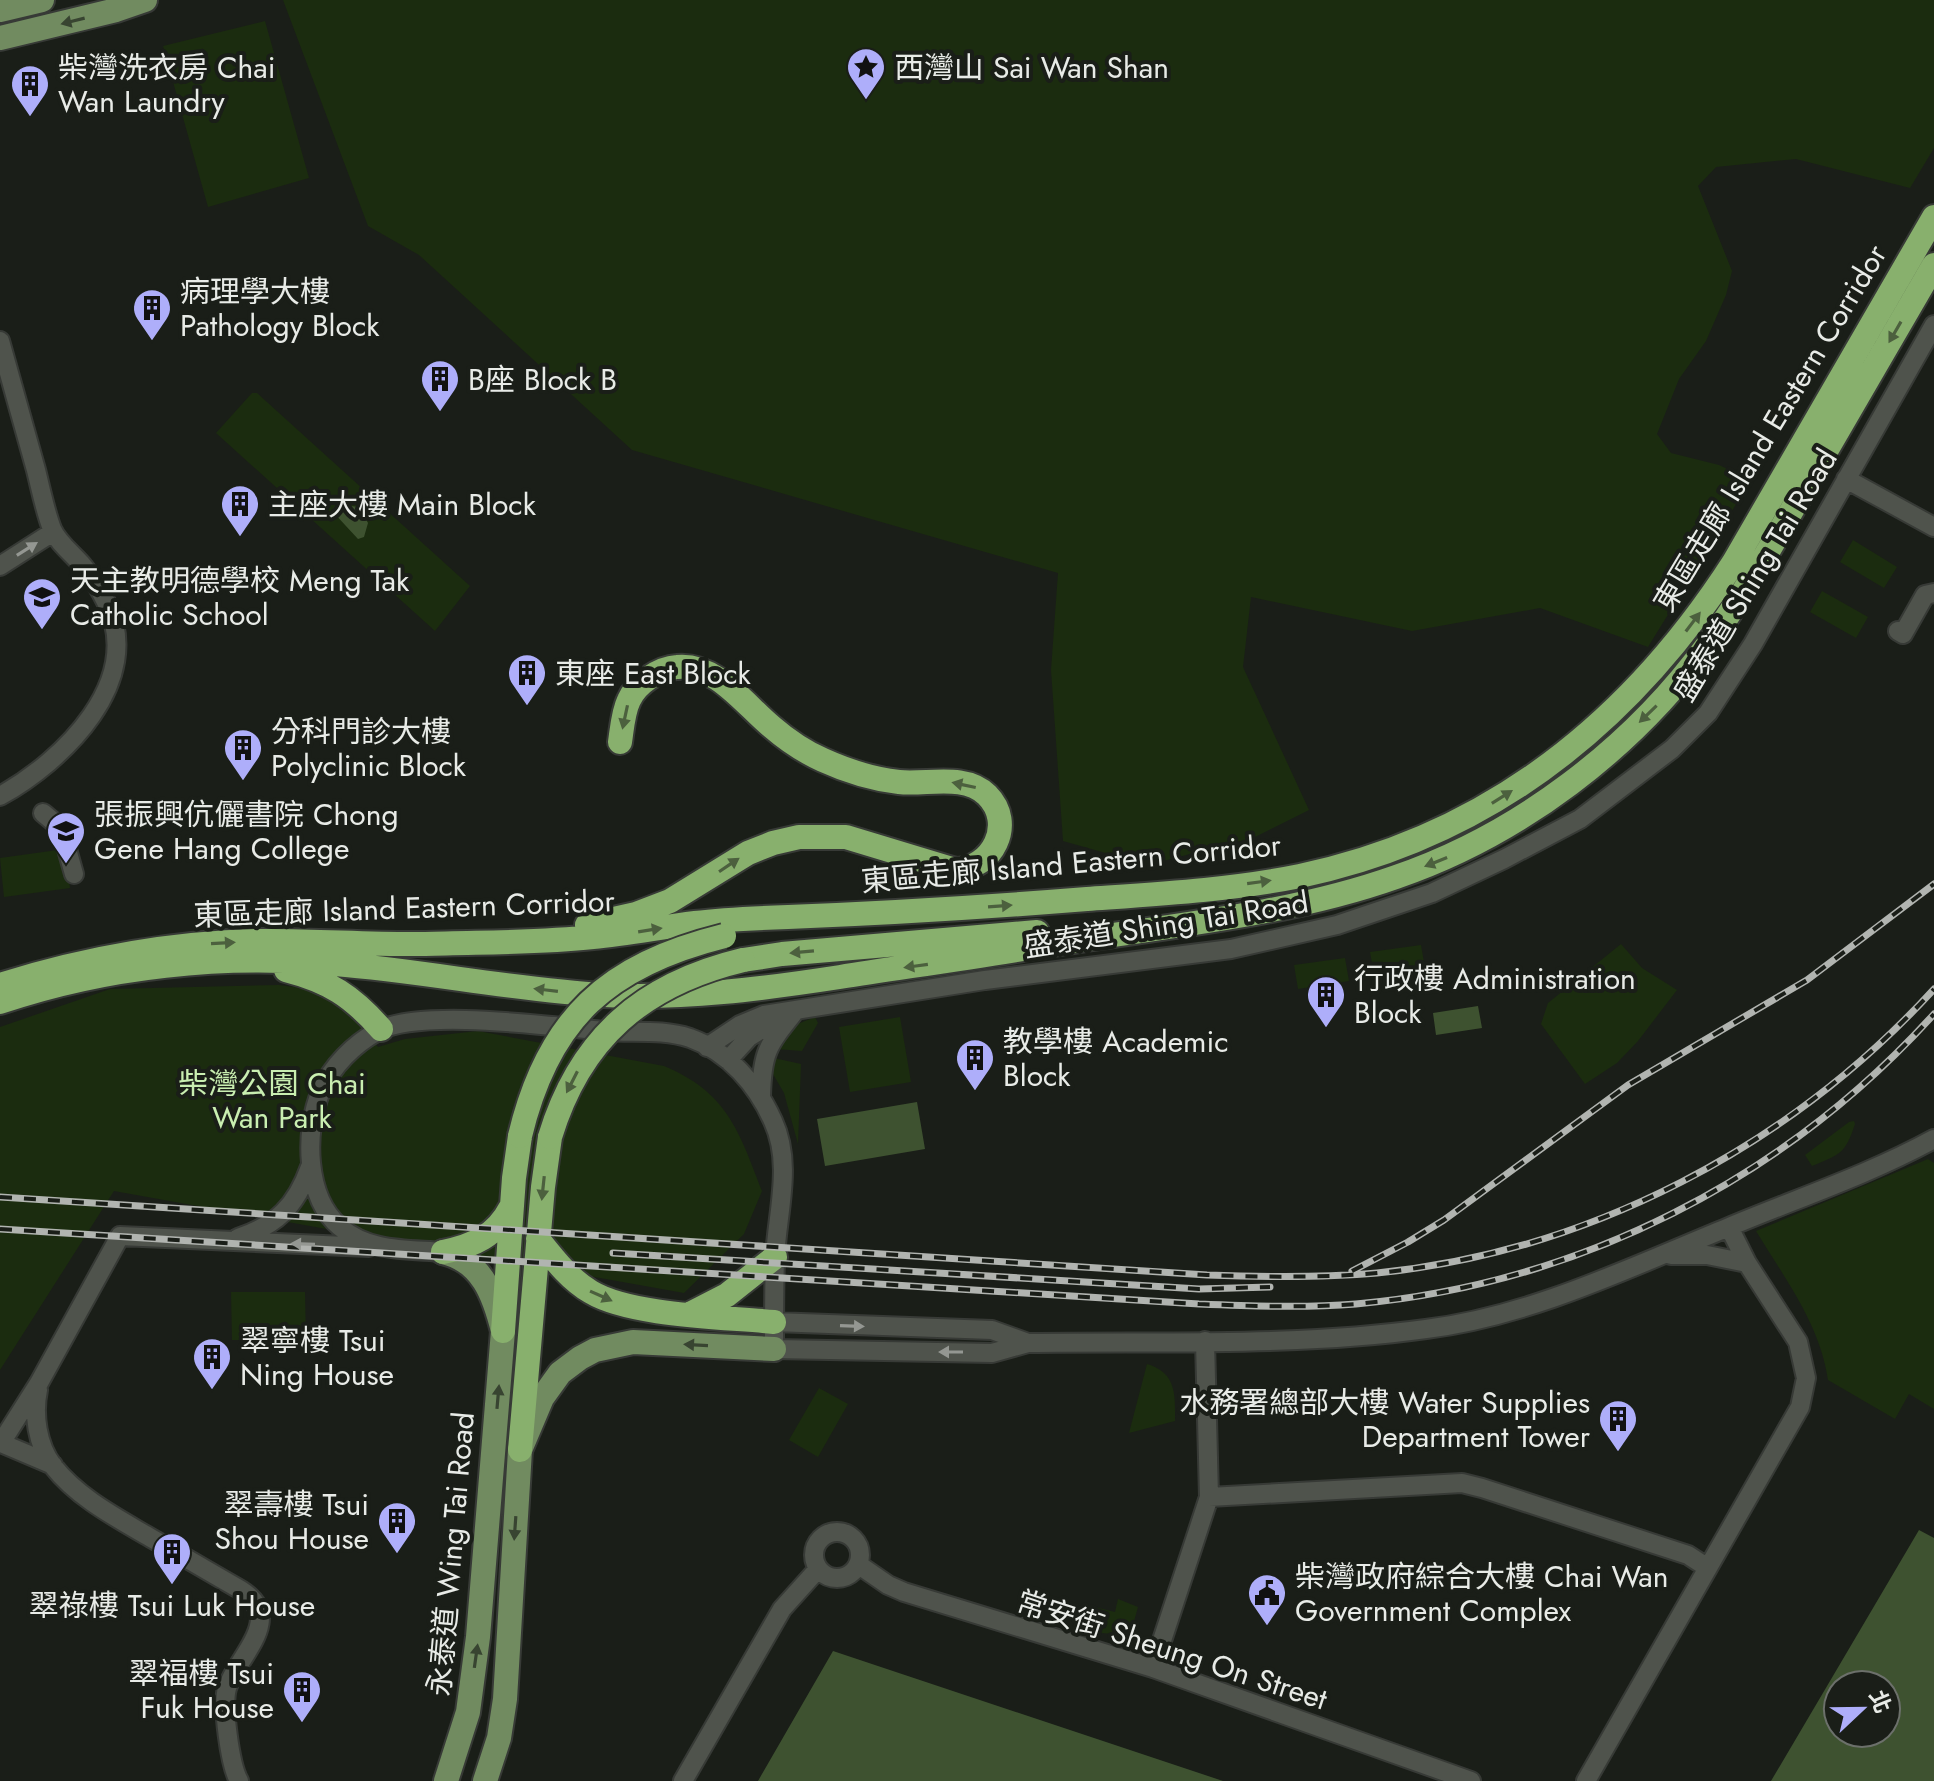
<svg xmlns="http://www.w3.org/2000/svg" width="1934" height="1781" viewBox="0 0 1934 1781" font-family="Jost,'Noto Sans TC',sans-serif">
  <style>
    .green { fill: #1b2c0f }
    .water { fill: #3e5230; fill-rule: evenodd }
    .lines { fill: none; stroke-linecap: round; stroke-linejoin: round }
    .minor-casing { stroke: #373a36; stroke-width: 22 }
    .major-casing { stroke: #373a36; stroke-width: 28 }
    .highway-casing { stroke: #373a36; stroke-width: 28 }
    .minor { stroke: #4f534c; stroke-width: 18 }
    .major { stroke: #718b60; stroke-width: 24 }
    .highway { stroke: #88b06d; stroke-width: 24 }
    .rail-casing { stroke: #b1b4b0; stroke-width: 7 }
    .rail { stroke: #1a1e18; stroke-width: 4; stroke-dasharray: 12; stroke-linecap: butt }
    .highway-bridge-casing { stroke: #373a36; stroke-width: 28; stroke-linecap: butt }
    .highway-bridge { stroke: #88b06d; stroke-width: 24 }
    .oneway { fill: #384431 }
    .oneway2 { fill: #4c603e }
    .oneway3 { fill: #949792 }
    .labels { text-anchor: middle; dominant-baseline: central; stroke-width: 8; stroke-linejoin: round; paint-order: stroke }
    .poi-label { font-size: 30px; fill: #e8ebe7; stroke: #1a1e18; text-anchor: start }
    .street-label { font-size: 30px; fill: #e8ebe7; stroke: #1a1e18 }
    .park-label { font-size: 30px; fill: #c9eeb1; stroke: #1a1e18 }
  </style>
  <rect width="100%" height="100%" fill="#1a1e18"/>
  <path class="green" d="M283,0h1651v148l-24,40 -114,-29 -80,8 -18,19 34,85 -6,24 -20,46 -27,38 -22,55 14,19 48,12 32,15 -103,167 -108,-39 -128,23 -161,-34 -8,70 66,143 -54,27 -107,28 -85,-24 -12,-171 7,-97 -426,-123 -213,-195 -51,-29z
    M265,21l44,157 -101,29 -45,-161z
    M252,393h5l213,193 -35,45 -219,-198z
    M1853,540l44,27 -13,21 -44,-26z
    M1822,591l46,26 -12,21 -46,-26z
    M65,849l5,39 -66,9 -4,-39z
    M1621,944l21,24 35,22 -39,51 -21,22 -32,21 -44,-60 7,-21z
    M1421,945l4,23 -51,7 -4,-23z
    M1345,958l4,23 -51,8 -4,-24z
    M279,985l53,7 46,55 27,-8 73,-8 186,35c63,26 75,65 98,125l-18,43 -60,59 -570,-102 -114,179v-343l110,-38z
    M815,1017l3,6 -16,28 -26,-2 14,-22z
    M900,1017l11,65 -61,10 -11,-65z
    M774,1058l27,6 -3,80 -14,-51 -14,-24z
    M1854,1121l1,3c-10,30 -14,30 -43,42l-7,-11 44,-33z
    M1928,1159l6,4v246l-25,-15 -14,25 -67,-39c-8,-56 -43,-101 -72,-149z
    M231,1292h74l1,48h-74z
    M1147,1364c30,9 28,31 28,57l-46,12z
    M819,1388l29,16 -30,53 -29,-17z
    M1118,1599l20,8 -5,18c-23,13 -31,9 -55,1l5,-22 32,8z"/>
  <path class="water" d="M340,505l20,2 8,16 -4,14 -6,2 -25,-27 1,-5z
    M1478,1006l4,22 -46,7 -3,-22z
    M917,1102l8,47 -100,17 -8,-47z
    M1919,1530l15,8v243h-163zM1838,1685h48v48h-48z
    M833,1651l390,130h-465z"/>
  <g class="lines">
    <defs>
      <path id="minor" d="M0,341c12,43 24,86 36,129 5,20 9,41 16,59 6,14 22,26 31,37 9,11 17,23 23,36 40,79 -43,159 -106,194
        M1846,479l88,48
        M0,566l53,-34
        M1898,631l5,3 22,-39 9,-2
        M43,813l18,15 13,46
        M707,1047l33,-22 24,-10 221,-35 246,-31 106,-24 95,-32 72,-34 76,-40 92,-70 36,-36 45,-69 181,-319
        M728,1060l21,-23 29,-18
        M761,1096c1,-45 7,-51 35,-86
        M238,1238c39,-13 58,-32 72,-71
        M443,1252c-36,-3 -74,0 -103,-25 -35,-30 -36,-96 -19,-136 11,-25 33,-47 57,-60 44,-23 176,-4 228,0 29,2 56,-2 84,7 39,14 67,47 83,83 20,43 4,92 2,137 -1,30 -1,61 -1,91l218,4 36,-10c132,-2 266,4 398,-14 105,-13 205,-62 303,-102 69,-29 139,-52 205,-88
        M1671,1255h36l40,8
        M774,1322l218,8 36,13
        M38,1390c-5,24 -1,55 15,76 25,32 64,52 98,72 30,17 60,35 90,52 45,29 -3,65 -14,98 -5,18 3,77 12,93
        M53,1465l-52,-22 38,-60 81,-147 249,11
        M1209,1497l253,-14 20,5 206,67 20,13
        M814 1555a23 23 0 1 1 46 0a23 23 0 1 1-46 0Z
        M859,1565l29,20 16,7 249,76 318,113
        M1153,1668l56,-171 -4,-156
        M683,1781l99,-172 36,-40
        M1586,1781l214,-374 6,-29 -8,-36 -51,-79 -18,-36"/>
      <path id="major" d="M0,10l42,-10
        M0,38l116,-28 29,-10
        M443,1252c39,9 51,43 60,79l-25,306 -10,75 -22,69
        M485,1781l14,-43 6,-39 15,-249 22,-52 18,-25 20,-15 15,-8 38,-8 141,7"/>
      <path id="highway" d="M587,925l49,-11 34,-13 78,-48 25,-10 26,-6h47l109,33c37,-1 61,-46 32,-75 -22,-22 -60,-10 -88,-13 -26,-3 -52,-11 -76,-22 -18,-8 -36,-20 -51,-33 -27,-22 -56,-64 -95,-60 -18,1 -41,17 -48,33 -6,12 -7,29 -9,42
        M743,960l39,-6 255,-22
        M286,970c43,11 66,26 95,59
        M0,985c83,-26 170,-42 257,-44 56,-1 112,4 168,3 56,-2 113,-1 168,-7 35,-3 68,-10 102,-14 31,-4 62,-5 93,-6 100,-4 199,-10 299,-18 71,-5 144,-9 213,-23 190,-40 331,-154 434,-314l200,-345
        M0,1002c106,-36 223,-48 335,-38 90,7 179,26 269,31 80,4 158,-6 236,-18 71,-11 142,-21 213,-33 113,-18 236,-29 343,-67 123,-42 237,-129 313,-234 39,-54 72,-114 106,-173 40,-68 79,-137 119,-205
        M538,1239c16,20 31,40 53,53 40,24 134,25 183,30
        M443,1252c30,-6 53,-16 68,-45
        M692,1313l35,-18 48,-38
        M503,1331l11,-153 6,-42
        M520,1450l23,-263 7,-50"/>
    </defs>
    <use href="#minor" class="minor-casing"/>
    <use href="#major" class="major-casing"/>
    <use href="#highway" class="highway-casing"/>
    <use href="#minor" class="minor"/>
    <use href="#major" class="major"/>
    <use href="#highway" class="highway"/>
    <defs>
      <path id="rail" d="M0,1197l1207,78c57,2 114,3 170,-2 212,-21 414,-127 557,-284
        M0,1229l1199,75c52,2 105,4 157,0 223,-20 429,-125 578,-290
        M613,1253l586,36 71,-2
        M1352,1271l56,-29 36,-22 184,-135 179,-105 127,-96"/>
    </defs>
    <use href="#rail" class="rail-casing"/>
    <use href="#rail" class="rail"/>
    <defs>
      <path id="highway-bridge" d="M520,1136c28,-118 88,-171 204,-200
        M550,1137c30,-99 93,-153 193,-177"/>
    </defs>
    <use href="#highway-bridge" class="highway-bridge-casing"/>
    <use href="#highway-bridge" class="highway-bridge"/>
  </g>
  <defs><path id="oneway-solid" d="M-6-.8H1V-3.2L6.5 0L1 3.2V.8H-6Z" transform="scale(2)"/></defs>
  <g class="oneway">
    <use href="#oneway-solid" transform="translate(73 21) rotate(166)"/>
    <use href="#oneway-solid" transform="translate(696 1345) rotate(-177)"/>
    <use href="#oneway-solid" transform="translate(498 1397) rotate(-85)"/>
    <use href="#oneway-solid" transform="translate(515 1528) rotate(94)"/>
    <use href="#oneway-solid" transform="translate(476 1656) rotate(-82)"/>
  </g>
  <g class="oneway2">
    <use href="#oneway-solid" transform="translate(1895 332) rotate(120)"/>
    <use href="#oneway-solid" transform="translate(1693 622) rotate(-53)"/>
    <use href="#oneway-solid" transform="translate(1648 714) rotate(136)"/>
    <use href="#oneway-solid" transform="translate(625 717) rotate(102)"/>
    <use href="#oneway-solid" transform="translate(964 785) rotate(-168)"/>
    <use href="#oneway-solid" transform="translate(1502 797) rotate(-32)"/>
    <use href="#oneway-solid" transform="translate(1436 862) rotate(158)"/>
    <use href="#oneway-solid" transform="translate(729 865) rotate(-34)"/>
    <use href="#oneway-solid" transform="translate(1259 882) rotate(-8)"/>
    <use href="#oneway-solid" transform="translate(1000 906) rotate(-4)"/>
    <use href="#oneway-solid" transform="translate(650 930) rotate(-9)"/>
    <use href="#oneway-solid" transform="translate(223 943) rotate(-3)"/>
    <use href="#oneway-solid" transform="translate(802 952) rotate(175)"/>
    <use href="#oneway-solid" transform="translate(916 966) rotate(172)"/>
    <use href="#oneway-solid" transform="translate(546 990) rotate(-173)"/>
    <use href="#oneway-solid" transform="translate(572 1082) rotate(117)"/>
    <use href="#oneway-solid" transform="translate(543 1188) rotate(96)"/>
    <use href="#oneway-solid" transform="translate(601 1296) rotate(24)"/>
  </g>
  <g class="oneway3">
    <use href="#oneway-solid" transform="translate(27 549) rotate(-32)"/>
    <use href="#oneway-solid" transform="translate(303 1244) rotate(-178)"/>
    <use href="#oneway-solid" transform="translate(852 1326) rotate(2)"/>
    <use href="#oneway-solid" transform="translate(951 1352) rotate(-180)"/>
  </g>
  <defs>
    <symbol id="sight-pin" viewBox="-11 -11 22 30"><path d="M0 17L-7.5 6A9.5 9.5 0 1 1 7.5 6Z" fill="#aeaefa" stroke="#1a1e18"/><path d="M0-6L1.8-2.2L6-1.7L2.9 1.2L3.7 5.4L0 3.3L-3.7 5.4L-2.9 1.2L-6-1.7L-1.8-2.2Z" fill="#111"/></symbol>
    <symbol id="building-pin" viewBox="-11 -11 22 30"><path d="M0 17L-7.5 6A9.5 9.5 0 1 1 7.5 6Z" fill="#aeaefa" stroke="#1a1e18"/><path d="M-4-6H4V6H1V3H-1V6H-4ZM-2.5-4.3h1.7v1.8h-1.7ZM.8-4.3h1.7v1.8H.8ZM-2.5-1h1.7V.8h-1.7ZM.8-1h1.7V.8H.8Z" fill="#111"/></symbol>
    <symbol id="school-pin" viewBox="-11 -11 22 30"><path d="M0 17L-7.5 6A9.5 9.5 0 1 1 7.5 6Z" fill="#aeaefa" stroke="#1a1e18"/><path d="M0-5L7-2L0 1L-7-2ZM-4 1L0 2.5L4 1V4Q0 6-4 4Z" fill="#111"/></symbol>
    <symbol id="civic-pin" viewBox="-11 -11 22 30"><path d="M0 17L-7.5 6A9.5 9.5 0 1 1 7.5 6Z" fill="#aeaefa" stroke="#1a1e18"/><path d="M-.6-6.5H3V-4.5H.6V-3L4-1V1h2V6H-6V1h2V-1L-.6-3ZM-1.2 2.5V6h2.4V2.5Z" fill="#111"/></symbol>
  </defs>
  <g fill-rule="evenodd">
    <use href="#sight-pin" x="844" y="45" width="44" height="60"/>
    <use href="#building-pin" x="8" y="62" width="44" height="60"/>
    <use href="#building-pin" x="130" y="286" width="44" height="60"/>
    <use href="#building-pin" x="418" y="357" width="44" height="60"/>
    <use href="#building-pin" x="218" y="482" width="44" height="60"/>
    <use href="#school-pin" x="20" y="575" width="44" height="60"/>
    <use href="#building-pin" x="505" y="651" width="44" height="60"/>
    <use href="#building-pin" x="221" y="726" width="44" height="60"/>
    <use href="#school-pin" x="44" y="809" width="44" height="60"/>
    <use href="#building-pin" x="1304" y="973" width="44" height="60"/>
    <use href="#building-pin" x="953" y="1036" width="44" height="60"/>
    <use href="#building-pin" x="190" y="1335" width="44" height="60"/>
    <use href="#building-pin" x="1596" y="1397" width="44" height="60"/>
    <use href="#building-pin" x="375" y="1499" width="44" height="60"/>
    <use href="#building-pin" x="150" y="1530" width="44" height="60"/>
    <use href="#civic-pin" x="1245" y="1571" width="44" height="60"/>
    <use href="#building-pin" x="280" y="1668" width="44" height="60"/>
  </g>
  <g class="labels">
    <g class="poi-label">
      <text x="58" y="67">柴灣洗衣房 Chai<tspan x="58" dy="34">Wan Laundry</tspan></text>
      <text x="894" y="67">西灣山 Sai Wan Shan</text>
      <text x="180" y="291">病理學大樓<tspan x="180" dy="34">Pathology Block</tspan></text>
      <text x="468" y="379">B座 Block B</text>
      <text x="268" y="504">主座大樓 Main Block</text>
      <text x="70" y="580">天主教明德學校 Meng Tak<tspan x="70" dy="34">Catholic School</tspan></text>
      <text x="555" y="673">東座 East Block</text>
      <text x="271" y="731">分科門診大樓<tspan x="271" dy="34">Polyclinic Block</tspan></text>
      <text x="94" y="814">張振興伉儷書院 Chong<tspan x="94" dy="34">Gene Hang College</tspan></text>
      <text x="1354" y="978">行政樓 Administration<tspan x="1354" dy="34">Block</tspan></text>
      <text x="1003" y="1041">教學樓 Academic<tspan x="1003" dy="34">Block</tspan></text>
      <text x="240" y="1340">翠寧樓 Tsui<tspan x="240" dy="34">Ning House</tspan></text>
      <text x="1590" y="1402" text-anchor="end">水務署總部大樓 Water Supplies<tspan x="1590" dy="34">Department Tower</tspan></text>
      <text x="369" y="1504" text-anchor="end">翠壽樓 Tsui<tspan x="369" dy="34">Shou House</tspan></text>
      <text x="1295" y="1576">柴灣政府綜合大樓 Chai Wan<tspan x="1295" dy="34">Government Complex</tspan></text>
      <text x="172" y="1605" text-anchor="middle">翠祿樓 Tsui Luk House</text>
      <text x="274" y="1673" text-anchor="end">翠福樓 Tsui<tspan x="274" dy="34">Fuk House</tspan></text>
    </g>
    <g class="street-label">
      <text transform="translate(1770 428) rotate(-59)">東區走廊 Island Eastern Corridor</text>
      <text transform="translate(1755 575) rotate(-59)">盛泰道 Shing Tai Road</text>
      <text transform="translate(1071 863) rotate(-5)">東區走廊 Island Eastern Corridor</text>
      <text transform="translate(404 908) rotate(-2)">東區走廊 Island Eastern Corridor</text>
      <text transform="translate(1166 924) rotate(-9)">盛泰道 Shing Tai Road</text>
      <text transform="translate(451 1554) rotate(-85)">永泰道 Wing Tai Road</text>
      <text transform="translate(1172 1650) rotate(18)">常安街 Sheung On Street</text>
    </g>
    <g class="park-label">
      <text x="272" y="1083">柴灣公園 Chai<tspan x="272" dy="34">Wan Park</tspan></text>
    </g>
  </g>
  <g transform="translate(1862 1709) rotate(68)"><circle r="38" fill="#1a1e18" stroke="#6c706b" stroke-width="2"/>
  <path d="M0-6L14 30L0 20L-14 30Z" fill="#aeaefa"/>
  <text y="-12" font-size="22" font-weight="bold" text-anchor="middle" fill="#e8ebe7">北</text>
  </g>
</svg>
